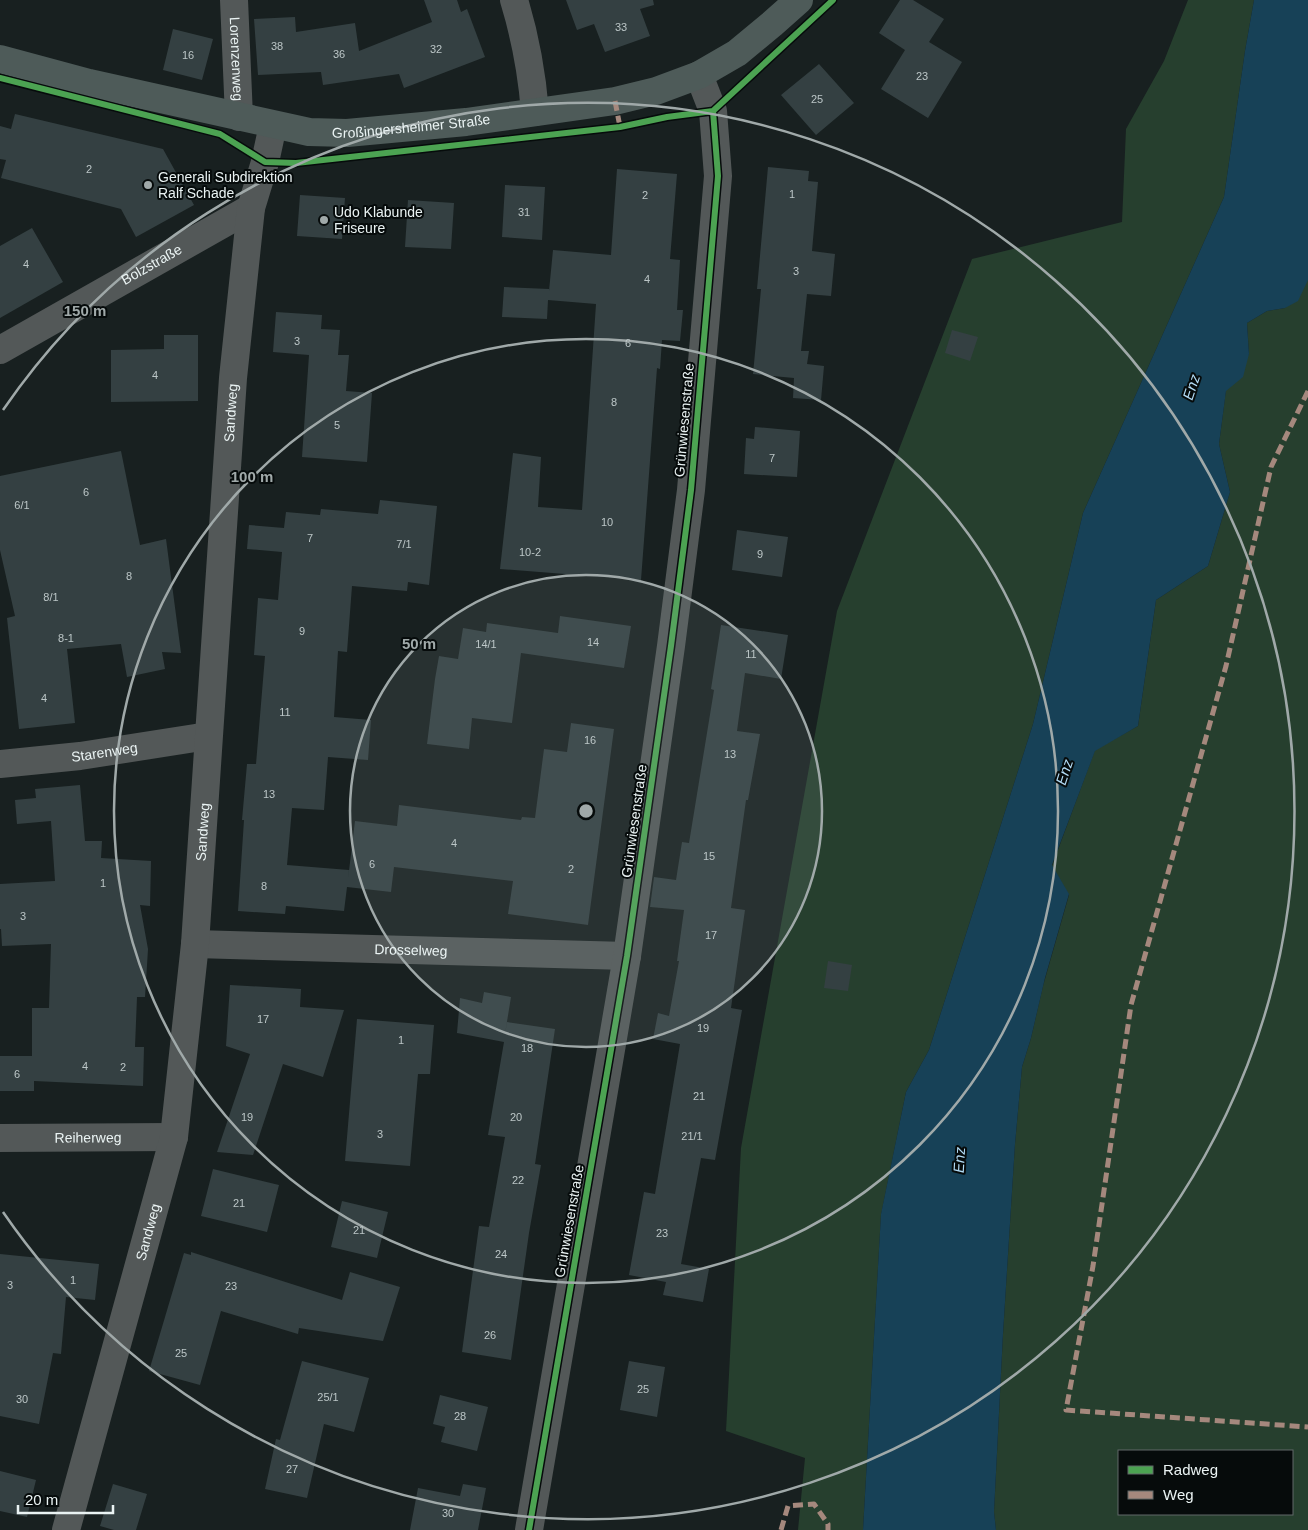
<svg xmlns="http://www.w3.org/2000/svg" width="1308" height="1530" viewBox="0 0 1308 1530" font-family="Helvetica,sans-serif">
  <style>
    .green { fill: #263f2e; fill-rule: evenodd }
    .water { fill: #174157 }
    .building { fill: #344042 }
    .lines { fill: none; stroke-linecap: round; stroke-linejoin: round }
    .minor { stroke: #535858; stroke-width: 28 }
    .major { stroke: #4e5b59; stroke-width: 28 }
    .quiet { stroke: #a5887d; stroke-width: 5; stroke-dasharray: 10 5; stroke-linecap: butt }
    .cycleway-casing { stroke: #060b0b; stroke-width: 9 }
    .cycleway { stroke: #4ca352; stroke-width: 6 }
    .ring { fill: none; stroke: #a0a9a9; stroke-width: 2.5 }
    .poi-dot { fill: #a0a9a9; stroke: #060b0b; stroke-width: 2 }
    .labels { text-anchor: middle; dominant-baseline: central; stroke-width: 4; stroke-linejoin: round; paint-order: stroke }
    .number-label { font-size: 11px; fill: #bcc6c7 }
    .street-label { font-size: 14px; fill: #eaf3f3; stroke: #060b0b }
    .poi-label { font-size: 14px; fill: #eaf3f3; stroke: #060b0b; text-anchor: start }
    .water-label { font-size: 15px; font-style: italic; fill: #b2dbf5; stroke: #060b0b }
    .centre { fill: #a0a9a9; stroke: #060b0b; stroke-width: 2.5 }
    .ring-label { font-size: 15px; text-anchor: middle; font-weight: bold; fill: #a0a9a9; stroke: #060b0b; stroke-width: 4; stroke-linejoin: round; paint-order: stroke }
  </style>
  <rect width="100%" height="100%" fill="#182020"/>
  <path class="green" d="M1188,0h66l-9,51 -21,146 -141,316 -50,211 -104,326 -23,42 -25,123 -18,315h-65l7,-72 -79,-27 15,-283 96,-537 135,-352 150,-37 4,-93 38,-68z
    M1308,277v1253h-312l-2,-18 9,-178 12,-190 7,-77 9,-29 12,-52 26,-91 -17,-29 43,-116 43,-24 18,-126 52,-34 22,-74 -11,-48 7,-54 23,-36 -2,-31 20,-12 18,-3zM1119,1451h173v63h-173z"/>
  <path class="water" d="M1254,0h54v280l-10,21 -13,7 -18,3 -20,12 2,31 -6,23 -17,14 -7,53 11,48 -22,74 -52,34 -18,126 -43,25 -43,114 17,29 -24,84 -14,60 -9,29 -7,77 -12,190 -9,178 2,18h-133l18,-316 25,-122 23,-42 104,-326 50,-211 141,-316 21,-146z"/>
  <path class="building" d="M424,0h33l4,12 6,-3 18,48 -81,31 -5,-14 -76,11 -2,-13 -63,3 -4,-56 41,-2 1,15 59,-9 4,28 73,-29z
    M566,0h87l1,5 -14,4 10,27 -45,16 -11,-28 -17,6z
    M900,0h13l31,19 -15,23 33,20 -34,56 -47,-29 24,-39 -26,-17z
    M173,29l40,10 -11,41 -39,-10z
    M819,64l35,39 -38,32 -35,-40z
    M15,114l148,35 31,56 -58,32 -15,-28 -120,-31 5,-18 -6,-1v-33l11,3z
    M768,167l41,4 -1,10 10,1 -6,69 23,3 -4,42 -24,-2 -6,57h8l-2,13 17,2 -3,34 -28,-2 1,-20 -41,-4 8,-85h-4z
    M617,169l60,5 -7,85 10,1 -3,50h6l-3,31 -18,-1 -2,29 -3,-1 -16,212 -141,-11 13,-116 28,4 -3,50 44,3 14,-206 -48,-4 -1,19 -45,-2 2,-30 45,2v2l4,-41 58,5z
    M505,185l40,2 -3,53 -40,-3z
    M300,195l45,3 -3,41 -45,-3z
    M408,200l46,3 -3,46 -46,-2z
    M32,228l31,54 -63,36v-72z
    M276,312l46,3 -1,14 19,1 -2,25h11l-3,36 26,2 -5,69 -65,-5 7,-102 -36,-3z
    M952,330l26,7 -8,24 -25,-8z
    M164,335h34v66l-87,1v-52l53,-1z
    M755,427l45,4 -3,46 -53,-3 2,-36 8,1z
    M121,451l19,94 26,-6 15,114 -19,-1 3,17 -38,8 -6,-33 -54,5 8,74 -56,6 -12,-111 8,-2 -15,-66v-74z
    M380,500l57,6 -8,79 -21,-3 -1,9 -55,-5 -5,66 -9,-1 -4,66 37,3 -3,40 -40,-3 -4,53 -32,-2 -5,57 62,5 -1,9 7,-58 42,5 2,-21 122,15 1,-3 13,1 9,-69 23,3 4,-29 43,6 -26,196 -80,-11 5,-33 -119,-14 -3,25 -44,-5 -3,24 -58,-5 -1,8 -47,-3 6,-91h-2l5,-56h9l9,-108 -11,-1 4,-57 20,2 4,-48 -35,-3 2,-24 35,3 2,-16 34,3 1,-6 57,5z
    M737,530l51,7 -6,40 -50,-7z
    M560,616l71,10 -7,42 -103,-15 -9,70 -40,-5 -3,31 -42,-5 8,-65 4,-23 19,3 5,-31 23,4 1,-9 71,10z
    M721,625l67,10 -7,44 -36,-6 -8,58 23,3 -12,66h-2l-15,108 14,2 -14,98 11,2 -27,150 -14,-2 -20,106 28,5 -6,33 -40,-7 3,-13 -37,-7 15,-83 11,2 25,-150 -27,-5 5,-26 11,3 10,-55h-2l7,-51 -34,-3 4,-30 22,3 6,-38 7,1 25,-153 -3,-1z
    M80,785l5,56h17l-1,17 50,3 -1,45 -10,-1 8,44 -3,48h-8l-2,50h9l-1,39 -109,-5v10h-34v-35h32v-48h17l2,-64 -49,2 -1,-17h-1v-45l55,-3 -4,-60 -34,3 -2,-24 21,-2 -1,-9z
    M828,961l24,4 -4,26 -24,-3z
    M230,985l71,4 -1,18 44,3 -21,67 -40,-13 -30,91 -36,-3 33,-98 -24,-8z
    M484,992l27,5 -7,43 3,-18 48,7 -20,135 6,1 -12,68 -18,127 -49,-8 17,-126 10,1 16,-90 -17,-2 16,-93 -47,-9 3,-35 22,5z
    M357,1019l77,6 -4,49h-12l-8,92 -65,-5z
    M213,1169l66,16 -12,47 -66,-16z
    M342,1201l46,11 -11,46 -46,-11z
    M191,1252l151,48 8,-28 50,15 -17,54 -84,-13 -1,6 -77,-23 -21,74 -51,-14 35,-118 7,2z
    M0,1254l99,10 -4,36 -29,-3 -5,57 -8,-1 -14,71 -39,-8z
    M302,1361l67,17 -15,54 -30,-8 -17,74 -42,-9 11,-50 4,1z
    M629,1361l36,6 -8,50 -37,-7z
    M440,1395l48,12 -11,44 -36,-9 4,-15 -12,-3z
    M0,1471l36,9 -9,37 -27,-6z
    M113,1484l34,10 -11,36h-22l-14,-4z
    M463,1484l23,4 -8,42h-68l8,-42 42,8z"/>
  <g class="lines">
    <g class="minor">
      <path id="s1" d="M234,0l5,117"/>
      <path d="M514,0c11,36 18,74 21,112"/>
      <path id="s2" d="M0,350l251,-142"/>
      <path id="s3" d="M0,764l80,-8 128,-20"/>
      <path id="s4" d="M195,944l432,12"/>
      <path id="s5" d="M0,1138l174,-1"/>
      <path id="s6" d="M66,1530l108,-393 21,-193 38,-566 18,-170 14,-46 8,-37"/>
      <path d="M529,1530l98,-574 44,-310 20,-156 27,-314 -5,-65 -14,-36"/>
    </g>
    <path class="major" id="s7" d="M0,59l89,24 220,49 38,1 119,-11 149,-21 41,-10 43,-16 38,-22 35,-29 27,-24"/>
    <path class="quiet" d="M615,101l5,26
      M1308,391l-37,76 -45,199 -95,339 -38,261 -27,144 242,17
      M781,1530l7,-24 26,-2 14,20v6"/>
    <defs>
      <path id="cycleway" d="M0,78l220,56 45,28 31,1 324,-36 47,-10 46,-6 120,-111
        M529,1530l98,-574 44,-310 20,-156 27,-314 -5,-65"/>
    </defs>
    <use href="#cycleway" class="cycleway-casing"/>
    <use href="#cycleway" class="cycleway"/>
  </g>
  <circle cx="586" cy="811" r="236" fill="#a0a9a9" fill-opacity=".12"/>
  <g class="ring">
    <circle cx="586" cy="811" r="236"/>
    <circle cx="586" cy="811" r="472"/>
    <path d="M3 410A708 708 0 1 1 3 1212"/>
  </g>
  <g class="poi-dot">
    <circle cx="148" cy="185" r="5"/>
    <circle cx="324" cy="220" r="5"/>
  </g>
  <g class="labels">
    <g class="number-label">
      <text x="621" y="27">33</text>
      <text x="277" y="46">38</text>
      <text x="436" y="49">32</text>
      <text x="339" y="54">36</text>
      <text x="188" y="55">16</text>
      <text x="922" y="76">23</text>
      <text x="817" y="99">25</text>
      <text x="89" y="169">2</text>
      <text x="792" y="194">1</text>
      <text x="645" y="195">2</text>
      <text x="524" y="212">31</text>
      <text x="26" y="264">4</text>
      <text x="796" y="271">3</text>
      <text x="647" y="279">4</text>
      <text x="297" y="341">3</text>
      <text x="628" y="343">6</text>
      <text x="155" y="375">4</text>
      <text x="614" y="402">8</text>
      <text x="337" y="425">5</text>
      <text x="772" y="458">7</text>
      <text x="86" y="492">6</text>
      <text x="22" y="505">6/1</text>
      <text x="607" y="522">10</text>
      <text x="310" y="538">7</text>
      <text x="404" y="544">7/1</text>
      <text x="530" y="552">10-2</text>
      <text x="760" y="554">9</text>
      <text x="129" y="576">8</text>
      <text x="51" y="597">8/1</text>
      <text x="302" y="631">9</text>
      <text x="66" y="638">8-1</text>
      <text x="593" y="642">14</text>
      <text x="486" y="644">14/1</text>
      <text x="751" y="654">11</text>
      <text x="44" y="698">4</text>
      <text x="285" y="712">11</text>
      <text x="590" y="740">16</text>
      <text x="730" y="754">13</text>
      <text x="269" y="794">13</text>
      <text x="454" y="843">4</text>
      <text x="709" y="856">15</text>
      <text x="372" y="864">6</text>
      <text x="571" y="869">2</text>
      <text x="103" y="883">1</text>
      <text x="264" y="886">8</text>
      <text x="23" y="916">3</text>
      <text x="711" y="935">17</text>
      <text x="263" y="1019">17</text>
      <text x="703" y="1028">19</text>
      <text x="401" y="1040">1</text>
      <text x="527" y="1048">18</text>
      <text x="85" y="1066">4</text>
      <text x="123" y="1067">2</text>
      <text x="17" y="1074">6</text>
      <text x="699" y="1096">21</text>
      <text x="247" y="1117">19</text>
      <text x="516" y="1117">20</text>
      <text x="380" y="1134">3</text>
      <text x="692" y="1136">21/1</text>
      <text x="518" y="1180">22</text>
      <text x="239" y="1203">21</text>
      <text x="359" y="1230">21</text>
      <text x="662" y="1233">23</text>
      <text x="501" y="1254">24</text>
      <text x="73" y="1280">1</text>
      <text x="10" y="1285">3</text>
      <text x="231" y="1286">23</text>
      <text x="490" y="1335">26</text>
      <text x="181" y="1353">25</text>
      <text x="643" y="1389">25</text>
      <text x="328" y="1397">25/1</text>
      <text x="22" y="1399">30</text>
      <text x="460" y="1416">28</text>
      <text x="292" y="1469">27</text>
      <text x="448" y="1513">30</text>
    </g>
    <g class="street-label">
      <text stroke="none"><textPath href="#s1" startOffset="59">Lorenzenweg</textPath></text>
      <text stroke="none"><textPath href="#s7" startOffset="420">Großingersheimer Straße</textPath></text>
      <text stroke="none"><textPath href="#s2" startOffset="174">Bolzstraße</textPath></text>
      <text stroke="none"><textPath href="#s6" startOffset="1134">Sandweg</textPath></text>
      <text transform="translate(684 420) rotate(-85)">Grünwiesenstraße</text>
      <text stroke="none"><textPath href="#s3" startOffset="105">Starenweg</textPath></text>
      <text transform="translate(634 821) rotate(-82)">Grünwiesenstraße</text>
      <text stroke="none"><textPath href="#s6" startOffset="714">Sandweg</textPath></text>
      <text stroke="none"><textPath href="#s4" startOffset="216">Drosselweg</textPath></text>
      <text stroke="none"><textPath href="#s5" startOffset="88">Reiherweg</textPath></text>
      <text transform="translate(569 1221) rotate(-80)">Grünwiesenstraße</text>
      <text stroke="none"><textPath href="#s6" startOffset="309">Sandweg</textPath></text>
    </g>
    <g class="poi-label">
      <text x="158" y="177">Generali Subdirektion<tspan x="158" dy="16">Ralf Schade</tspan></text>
      <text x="334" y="212">Udo Klabunde<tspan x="334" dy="16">Friseure</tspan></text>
    </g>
    <g class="water-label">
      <text transform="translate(1191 387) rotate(-72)">Enz</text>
      <text transform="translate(1064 772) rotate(-72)">Enz</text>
      <text transform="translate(959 1160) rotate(-87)">Enz</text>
    </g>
  </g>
  <circle cx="586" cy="811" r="8" class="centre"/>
  <g class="ring-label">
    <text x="85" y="316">150 m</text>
    <text x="252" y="482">100 m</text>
    <text x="419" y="649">50 m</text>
  </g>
  <rect x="1118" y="1450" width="175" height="65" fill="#060b0b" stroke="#616868"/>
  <rect x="1128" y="1466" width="25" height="8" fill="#4ca352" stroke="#616868"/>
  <text x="1163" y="1475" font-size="15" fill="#eaf3f3">Radweg</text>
  <rect x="1128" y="1491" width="25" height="8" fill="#a5887d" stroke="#616868"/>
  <text x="1163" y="1500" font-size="15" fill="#eaf3f3">Weg</text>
  <path d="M18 1505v8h95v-8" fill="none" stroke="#eaf3f3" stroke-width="2.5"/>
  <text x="25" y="1505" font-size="15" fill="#eaf3f3" stroke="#060b0b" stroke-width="4" paint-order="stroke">20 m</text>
</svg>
